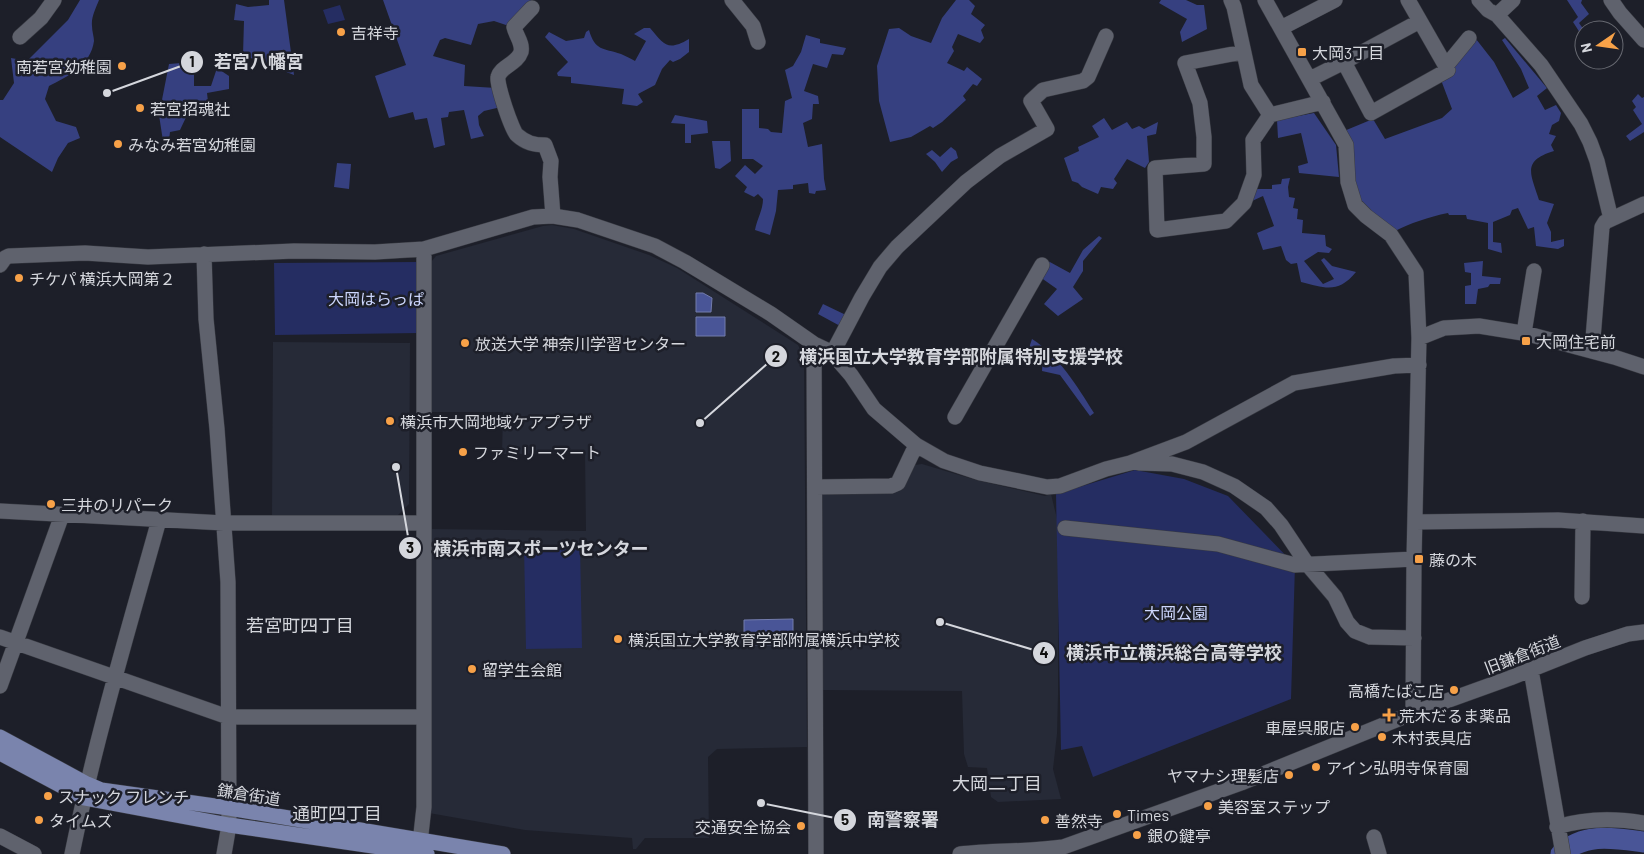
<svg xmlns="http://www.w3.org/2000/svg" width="1644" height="854" viewBox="0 0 1644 854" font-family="Barlow,'Noto Sans JP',sans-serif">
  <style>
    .built { fill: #262a37 }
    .green { fill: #252d62 }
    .forest { fill: #364080 }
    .water { fill: #495597; stroke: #737cac }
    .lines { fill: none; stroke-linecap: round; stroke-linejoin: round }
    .river { stroke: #495597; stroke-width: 21 }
    .street-casing { stroke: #383a42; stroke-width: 16 }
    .primary-casing { stroke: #383a42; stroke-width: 16 }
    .street { stroke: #5f626d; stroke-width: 15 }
    .primary { stroke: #7a84ad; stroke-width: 15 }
    .poi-dot { fill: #f7a148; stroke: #1d1f29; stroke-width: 2 }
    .labels { text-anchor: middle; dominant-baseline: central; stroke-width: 5; stroke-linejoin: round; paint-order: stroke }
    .poi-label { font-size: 16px; fill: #d5d7dd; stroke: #1d1f29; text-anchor: start }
    .park-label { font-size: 16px; fill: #ccd6fd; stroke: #1d1f29 }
    .street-label { font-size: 16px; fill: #d5d7dd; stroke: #1d1f29 }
    .neighbourhood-label { font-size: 18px; fill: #d5d7dd; stroke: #1d1f29 }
    .leader { fill: none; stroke: #d5d7dd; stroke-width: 2 }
    .callout-dot { fill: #d5d7dd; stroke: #1d1f29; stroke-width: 2 }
    .mark-label { font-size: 15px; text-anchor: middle; font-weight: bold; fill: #111 }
    .callout-label { font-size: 18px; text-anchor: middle; font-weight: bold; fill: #d5d7dd; stroke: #1d1f29; stroke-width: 5; stroke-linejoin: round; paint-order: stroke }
  </style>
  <rect width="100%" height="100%" fill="#1d1f29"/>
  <path class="built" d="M552,225l22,4 75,26 28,13 121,77 6,12 3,390 -90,2 -9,8 1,81h-64l-9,11h-3l-1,-11 -107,-8 -96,-17 2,-284 155,2 -1,-78 -83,1 1,-42h-73l1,-150 5,-6 107,-30z
    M273,342l137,1 -1,161 -14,14 -123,-1z
    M922,464l54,16 69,16 6,-2 6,25 1,35v141l-1,39 -4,35 8,30 -63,3 -7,-5 -4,-29 -19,-1 -4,-13 -2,-63 -140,-1 -1,-197 78,-4 16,-24z"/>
  <path class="green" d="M340,5l5,15 -17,4 -5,-14z
    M418,262l1,71 -144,2 -1,-72z
    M1135,470l49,9 44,17 67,69 -4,134 -198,78 -11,-31 -21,4 -5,-256z
    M580,545l2,103 -56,1 -2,-103z"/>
  <path class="forest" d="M80,0h19c-3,8 -8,17 -7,26 0,5 2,11 2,15 -3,24 -27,36 -45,45l-4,13 11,22 20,6 4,11 -12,5 -10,15 -6,14 -52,-35v-37h3l11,-17 -3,-25 16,3 41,-41z
    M269,0h15l10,75 -51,-20 1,-34 -10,-1 2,-16 12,3 21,-2z
    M383,0h150l-24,26 -15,-5 -16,3 -7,21 -26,-7 -5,2 -7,16 32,9 -1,21 32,2 5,19 -17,4 -6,5 1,9 5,11 -13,3 -7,-29 -15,2 -1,5 -7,1 4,27 -11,3 -7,-30 -12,2 -2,-8 -24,6 -14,-42 31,-11z
    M956,0h13l6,6 -4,8 14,11 -4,5 3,8 -4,5 -22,-9 -6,13 2,4 -7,12 17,8 3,-4 15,12 -5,7 -4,-2 -10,12 3,4 -24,22 -9,6 -3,-2 -19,11 -21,5 -11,-41 -2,-35 12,-37 10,-1 12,8 20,7 11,-25z
    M1161,0h25l11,5h7l3,24 -25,13 -2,-10 7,-13 -28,-16z
    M1567,0h15l-1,3 8,11 -10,9 5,7v9l-11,-17 5,-5z
    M644,28h6c14,16 17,24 39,11v13l-9,7 -7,3 -3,-2 -8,9 -7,16 -17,9 5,8 -6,4 -15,-2 2,-15 -53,-6v-6l-13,-1 -1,-3 11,-11 -23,-25 4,-5 17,9 18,-3 2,-6 3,-2c6,21 14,18 32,24 5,2 10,5 14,7l11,-20 -12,-7z
    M806,35l14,4v4l26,5 -3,7 -11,-1 -5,14 -14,-4 -9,27 14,5 1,8h-6l-1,15 -9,4 5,24 14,-3 2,35 2,11 -10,1 -1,3 -6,-1 -1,-10 -15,2v4l-15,1 -2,21 -6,24 -15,-5c2,-11 8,-20 8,-31l-5,-5 -4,3 -10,-5 3,-5 -12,-11 10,-11 10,9 8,-8 -10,-7h-11v-50h17v19l9,1 3,3 11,1 3,-32 7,-3 -7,-28 8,-4 8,-14z
    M1505,38l42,50 -10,8 8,14 11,-5 5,8 -2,8 -7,4 -3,9 7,2 -5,9 3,6c-33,10 -23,23 -15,49l15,4 -7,19 4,9v10l13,-3v7l-6,3 -22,-3 -2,-19 -6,2 -10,-21 -6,2 -2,5 -17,7v20l8,1 1,10 -14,-4v-26l-21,-4 -1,-4h-17l-1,-2c-20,4 -37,10 -55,19l-34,-29 -15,-72 29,-12 12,20 57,-21 10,-9 -11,-29 10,-9 25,-32 18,23 19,36 16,-10 -8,-19 -19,-29z
    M194,62v24h17l6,-18 12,8v13l-22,4 2,17 -20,1 -9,19 -10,2 -1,8 -6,1 -4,-26 10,-51z
    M1638,94l4,4 2,-1v35l-14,9 -4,-5 16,-12 -9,-14 3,-3 -4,-6z
    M1314,113l22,32 3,32 -40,-4 -1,-7 10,-3 -7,-30 -23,5 -1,-18z
    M675,115l32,6 1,12 -17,2v8h-6v-19l-14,-1z
    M1104,118l8,12 15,-8 5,7 7,-3 5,3 14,-7 -2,12 -9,2 2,26 -4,6 -18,-9 -13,20 3,4 -4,6 -12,-2 -3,7 -16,-7 -4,-4 -6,-2 -8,-23 15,-7 -1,-4 21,-10 -7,-11z
    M712,141h18l1,20 -11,8 -5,-1z
    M951,147l5,4 2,7 -7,4 -9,10 -7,-10 -9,-8 6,-4 8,7z
    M337,163l14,1 -2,25 -15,-2z
    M1290,178l-2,9 1,10 6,1 -2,10 5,1 -1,10 6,1 -1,13 23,2 1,11 6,3 -3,4 -11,-1 -14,9 19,23 11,-5 -13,-19 3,-2 8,8 24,6c-18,22 -31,16 -55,10l-4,-19 -6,1 -5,-4 -5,-14 -18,4 -6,-17 17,-7 -11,-30 -11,5 4,-12h16v-4l9,-1 1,-5z
    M1099,236l3,2 -19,23v10l-10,16 10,12 -25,17 -14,-12 13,-15 -17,-12 8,-16 22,12 13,-23z
    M1483,261l-1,15 19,2 -1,6h-10l-2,3 -10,2 -2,15h-11v-18l6,-1v-12l-6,-1 -1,-9z
    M823,304l25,12 -6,11 -24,-13z
    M1032,339c27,17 45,47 62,74l-4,3 -30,-41 -18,-4 1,-14 -15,-6z"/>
  <path class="water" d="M696,293h7l9,5 -1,14h-15z
    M696,317h29v19h-29z
    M793,619v26h-49v-25z"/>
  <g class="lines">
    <path class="river" d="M1561,854c24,-22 53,-16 83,-12"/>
    <defs>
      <path id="street" d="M732,0l21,26 5,16
        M1231,0l3,7 17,78 19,30
        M1265,0l81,145 2,37 7,23 11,11 25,19 25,38 3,65 -5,221 -1,154
        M1408,0l40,70 -77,43 -27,-51 76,-41
        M1479,0l9,10 9,5 44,50 40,59 9,18 7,19 14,58
        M1611,0l9,13 24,27
        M532,8l-18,19c2,9 9,16 7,25 -4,12 -20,14 -23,25 -2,6 14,54 19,58 9,8 17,10 28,10l6,16 -1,16 3,39
        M1497,15l16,-15
        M1281,28l54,-28
        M20,37l21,-19 13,-18
        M1243,52l-58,11 15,40 4,34v27l-49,4 2,62 69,-9 18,-18 10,-28 -1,-35 17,-25 53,-13
        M1446,66l23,-28
        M1310,79l34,-17
        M204,254l2,65 11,110 11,153 1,243 -5,29
        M0,265l5,-7 4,-2 76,-3 63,4 146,-6 81,1 49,-3 109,-32 20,-1 25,4 77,26 30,16 86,52 43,30 17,8 20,23 23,34 42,36 28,16 36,12 67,14 13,-1 46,-17 24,-6 56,-21 108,-59 100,-17 25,-1
        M1524,333l10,-62
        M1419,338l25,-10 35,-2 49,8 86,23 30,10
        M814,344l2,510
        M1592,351l10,-124 3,-5 39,-18
        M832,354l30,-57 18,-30 17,-20 69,-65 34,-26 47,-27 -16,-28 12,-11 40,-9 5,-4 18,-41
        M955,417l87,-152
        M1139,463l33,1 31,8 31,14 32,22 15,17 26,39 28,33 12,25 8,9 15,6 44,1
        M815,487l76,-1 7,-3 18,-38
        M0,511l224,12h199
        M1415,522l143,-2 86,6
        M1065,528l153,16 77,21 119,-6
        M1582,597l1,-76
        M0,637l228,80h195
        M1531,670l32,184
        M0,686l62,-171
        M1557,827c29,-9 57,-9 87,-4
        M0,836l34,18
        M1374,837l5,17
        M419,852l5,-45v-558
        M72,854c23,-113 56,-223 87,-334
        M960,854c34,-4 69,-2 103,-7l178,-64 172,-70 97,-35 75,-30 43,-14 16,-2"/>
      <path id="primary" d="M0,737l87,47 14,6 128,18 274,46
        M0,753l84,45 145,27 198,29"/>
    </defs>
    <use href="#street" class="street-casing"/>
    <use href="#primary" class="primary-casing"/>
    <use href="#street" class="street"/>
    <use href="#primary" class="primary"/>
  </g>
  <g class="poi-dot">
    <circle cx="341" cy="32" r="5"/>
    <rect x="1297" y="47" width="10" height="10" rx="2.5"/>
    <circle cx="122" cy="66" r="5"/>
    <circle cx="140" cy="108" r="5"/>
    <circle cx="118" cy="144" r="5"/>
    <circle cx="19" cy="278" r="5"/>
    <rect x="1521" y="336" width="10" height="10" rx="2.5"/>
    <circle cx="465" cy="343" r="5"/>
    <circle cx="390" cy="421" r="5"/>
    <circle cx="463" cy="452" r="5"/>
    <circle cx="51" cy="504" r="5"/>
    <rect x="1414" y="554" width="10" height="10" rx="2.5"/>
    <circle cx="618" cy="639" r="5"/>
    <circle cx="472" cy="669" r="5"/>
    <circle cx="1454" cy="690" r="5"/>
    <path d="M1386.5 707.5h5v5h5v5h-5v5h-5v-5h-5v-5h5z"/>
    <circle cx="1355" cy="727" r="5"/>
    <circle cx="1382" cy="737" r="5"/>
    <circle cx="1316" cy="767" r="5"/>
    <circle cx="1289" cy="775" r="5"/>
    <circle cx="48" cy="796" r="5"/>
    <circle cx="1208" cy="806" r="5"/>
    <circle cx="1117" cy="814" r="5"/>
    <circle cx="39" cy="820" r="5"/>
    <circle cx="1045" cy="820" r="5"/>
    <circle cx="801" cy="826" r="5"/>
    <circle cx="1137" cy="835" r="5"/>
  </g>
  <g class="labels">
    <g class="poi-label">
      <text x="351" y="32">吉祥寺</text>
      <text x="1312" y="52">大岡3丁目</text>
      <text x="112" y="66" text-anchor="end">南若宮幼稚園</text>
      <text x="150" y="108">若宮招魂社</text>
      <text x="128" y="144">みなみ若宮幼稚園</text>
      <text x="29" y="278">チケパ 横浜大岡第２</text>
      <text x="1536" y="341">大岡住宅前</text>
      <text x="475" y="343">放送大学 神奈川学習センター</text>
      <text x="400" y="421">横浜市大岡地域ケアプラザ</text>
      <text x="473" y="452">ファミリーマート</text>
      <text x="61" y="504">三井のリパーク</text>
      <text x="1429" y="559">藤の木</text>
      <text x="628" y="639">横浜国立大学教育学部附属横浜中学校</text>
      <text x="482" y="669">留学生会館</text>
      <text x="1444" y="690" text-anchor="end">高橋たばこ店</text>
      <text x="1399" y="715">荒木だるま薬品</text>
      <text x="1345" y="727" text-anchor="end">車屋呉服店</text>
      <text x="1392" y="737">木村表具店</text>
      <text x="1326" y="767">アイン弘明寺保育園</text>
      <text x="1279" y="775" text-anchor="end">ヤマナシ理髪店</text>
      <text x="58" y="796">スナック フレンチ</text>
      <text x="1218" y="806">美容室ステップ</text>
      <text x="1127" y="814">Times</text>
      <text x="49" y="820">タイムズ</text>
      <text x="1055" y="820">善然寺</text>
      <text x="791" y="826" text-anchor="end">交通安全協会</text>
      <text x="1147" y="835">銀の鍵亭</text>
    </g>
    <g class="park-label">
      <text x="376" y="298">大岡はらっぱ</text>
      <text x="1176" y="612">大岡公園</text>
    </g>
    <g class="street-label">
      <text transform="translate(1522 654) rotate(-21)">旧鎌倉街道</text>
      <text transform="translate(249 794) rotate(9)">鎌倉街道</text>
    </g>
    <g class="neighbourhood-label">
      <text x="300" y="625">若宮町四丁目</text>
      <text x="997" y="783">大岡二丁目</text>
      <text x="337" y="813">通町四丁目</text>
    </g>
  </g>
  <path class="leader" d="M107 93L192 62M700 423L776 356M396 467L410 548M940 622L1044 653M761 803L845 820"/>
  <g class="callout-dot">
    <circle cx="107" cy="93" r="5"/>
    <circle cx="700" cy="423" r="5"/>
    <circle cx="396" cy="467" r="5"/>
    <circle cx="940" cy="622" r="5"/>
    <circle cx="761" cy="803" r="5"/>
    <circle cx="192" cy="62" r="12"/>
    <circle cx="776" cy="356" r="12"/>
    <circle cx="410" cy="548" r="12"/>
    <circle cx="1044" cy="653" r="12"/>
    <circle cx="845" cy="820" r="12"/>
  </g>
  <g class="mark-label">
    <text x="192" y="67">1</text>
    <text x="776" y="362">2</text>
    <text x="410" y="553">3</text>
    <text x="1044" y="658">4</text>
    <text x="845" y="825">5</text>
  </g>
  <g class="callout-label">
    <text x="259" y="68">若宮八幡宮</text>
    <text x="961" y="363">横浜国立大学教育学部附属特別支援学校</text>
    <text x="541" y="555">横浜市南スポーツセンター</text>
    <text x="1174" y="659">横浜市立横浜総合高等学校</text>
    <text x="903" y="826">南警察署</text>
  </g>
  <g transform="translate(1599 45) rotate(257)"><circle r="24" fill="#1d1f29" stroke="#676971"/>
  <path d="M0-4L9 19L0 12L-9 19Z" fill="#f7a148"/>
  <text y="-8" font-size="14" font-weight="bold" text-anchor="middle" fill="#d5d7dd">N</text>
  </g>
</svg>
